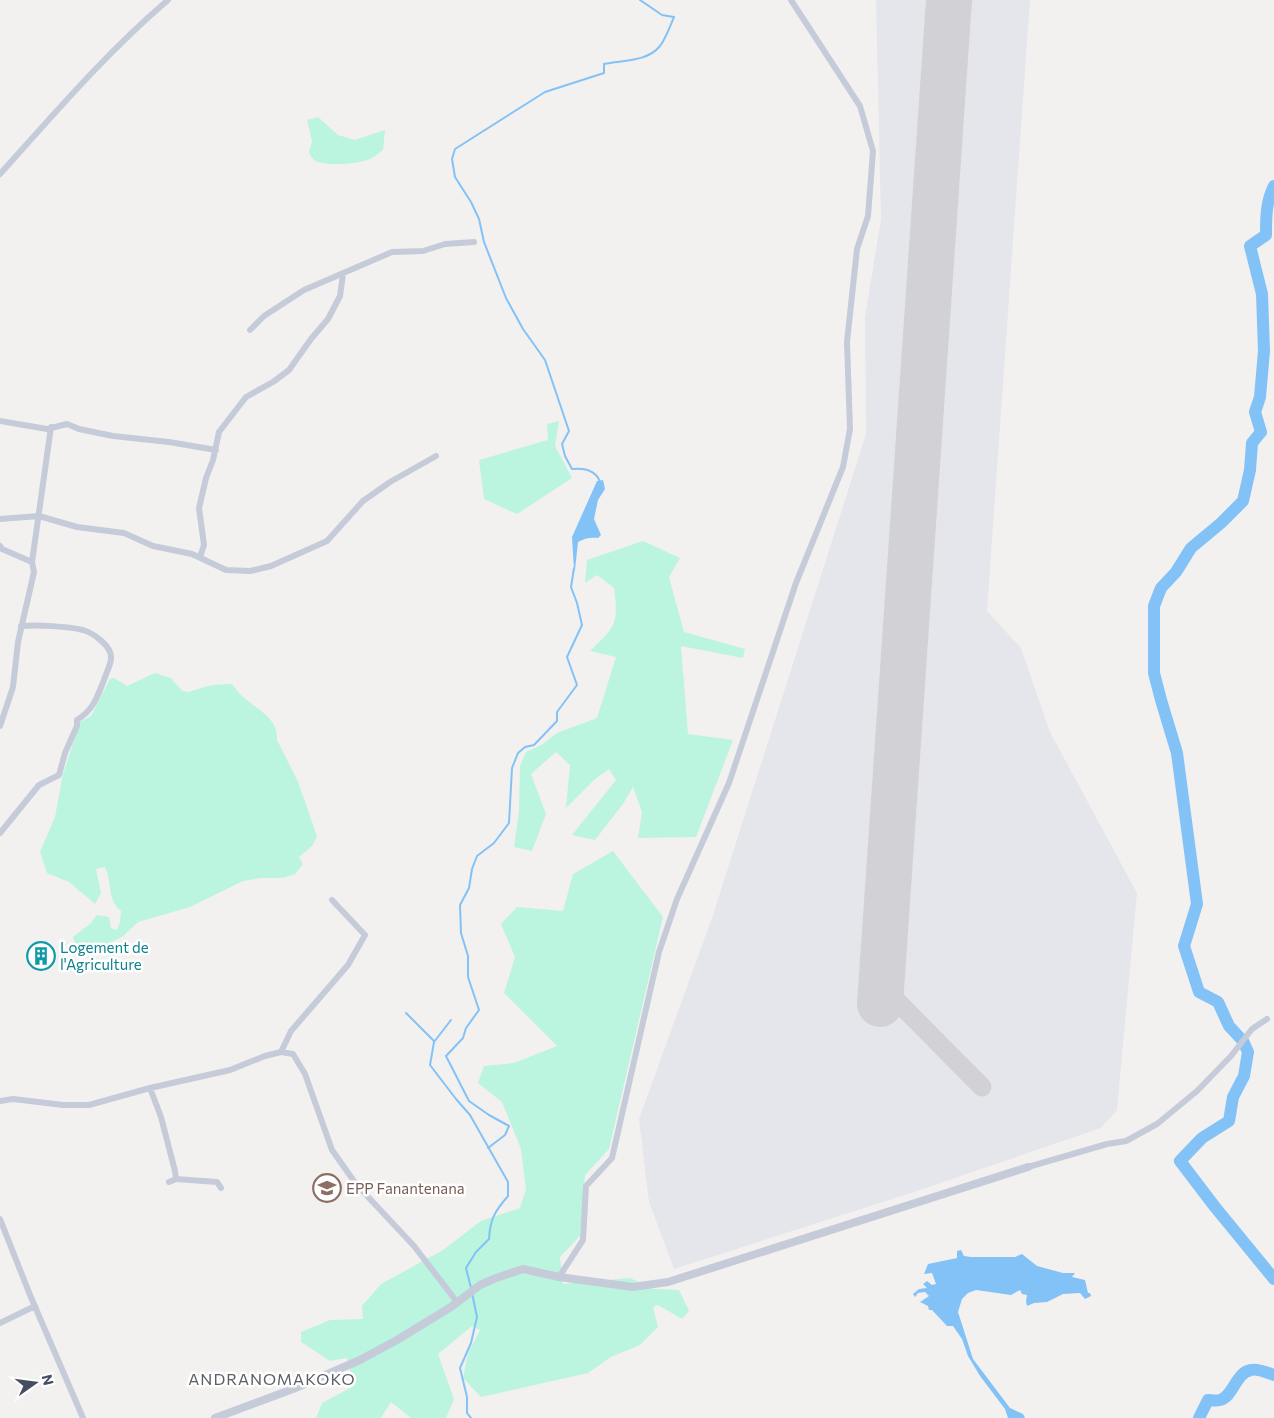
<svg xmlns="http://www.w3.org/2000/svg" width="1274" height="1418" viewBox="0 0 1274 1418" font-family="Commissioner,sans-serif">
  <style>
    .airport { fill: #e5e6eb }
    .green { fill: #bbf4df }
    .water { fill: #83c2f6 }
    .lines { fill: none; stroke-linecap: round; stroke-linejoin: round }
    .stream { stroke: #83c2f6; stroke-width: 2 }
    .river { stroke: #83c2f6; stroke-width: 12 }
    .taxiway { stroke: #d2d2d6; stroke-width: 19 }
    .runway { stroke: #d2d2d6; stroke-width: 46 }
    .minor { stroke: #c5cbd9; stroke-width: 6 }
    .tertiary { stroke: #c5cbd9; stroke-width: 8 }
    .labels { text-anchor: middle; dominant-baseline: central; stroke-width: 5; stroke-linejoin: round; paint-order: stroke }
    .culture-label { font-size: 15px; fill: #0d838f; stroke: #fff; text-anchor: start }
    .education-label { font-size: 15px; fill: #785e54; stroke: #fff; text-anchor: start }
    .neighbourhood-label { font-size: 16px; letter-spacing: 1px; fill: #5c5e66; stroke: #fff }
  </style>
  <rect width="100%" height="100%" fill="#f3f1f0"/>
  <path class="airport" d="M876,0h154l-43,611 34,37 29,84 87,161 -20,217 -16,18 -187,64 -240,77 -25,-67 -10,-83 74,-204 153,-481 -1,-117 16,-98z"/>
  <path class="green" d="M318,117l20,18 17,5 30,-10 -2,20c-4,3 -9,7 -13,9 -11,5 -47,8 -56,1 -2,-2 -4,-5 -5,-7l3,-12 -5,-21z
    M559,421l-4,25 17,32 -55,36 -33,-15 -5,-39 69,-20 -1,-16z
    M643,541l37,17 -11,19 15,55 61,17 -2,9 -62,-12 7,88 45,6 -37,97 -58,1 4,-26 -9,-25 -10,17 -28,36 -23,-5 44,-55 -7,-11 -15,11 -28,28 4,-43 -14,-13 -25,22 15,40 -14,37 -18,-4 5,-36 1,-45 6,-14 17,-8 14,-11 40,-15 19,-61 -26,-6c25,-24 29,-27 24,-63l-17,-13 -12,8 2,-23z
    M155,673l16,5 11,13 6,1 24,-7 20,-1c3,4 7,9 10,12 14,13 37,22 35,44l21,42 19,54 -5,10 -13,11 4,7 -8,10 -12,4h-23l-17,3 -53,26 -52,15 -16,15 -28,13 -17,-1 -4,-12 17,-13 7,-9 12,2 2,11 6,2 3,-8 1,-11c-15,-13 -8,-28 -16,-44l-9,2 5,24 -6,11 -26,-22 -22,-9 -7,-21 15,-35 8,-43 17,-52 11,-6 19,-37 4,-1 13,8z
    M613,851l50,66 -54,232 -24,26 -5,61 -20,21 3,27 67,-6 24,11 25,1 10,21 -7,8 -24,-14 -5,2 5,20 -18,18 -29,12 -23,16 -107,24 -18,-19 5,-25 12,-23 -8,-4 -34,28 16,45 -8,19h-35l-20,-16 -10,16h-65l6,-15 32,-17 -7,-28 -17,3 -29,-19v-10l29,-12 33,-1 -1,-13 19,-22 62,-34 38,-29 39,-13 6,-19 -5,-40 -19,-47 -24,-19 6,-17 30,-3 43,-17 -53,-53 11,-36 -14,-33 16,-17 46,4 10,-37z"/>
  <path class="water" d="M603,480l2,9 -7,11 -4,19 7,16 -3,3c-8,-1 -13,0 -20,4l-3,28h-1l-2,-33 25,-56z
    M961,1250l3,6 7,1h44l7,-3 15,12 26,7h12l-3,4 13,3 3,13h2l1,3 -6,3 -5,-6 -17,1 -16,8 -13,1 -7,3 -1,-5 1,-6 -5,-1 -2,-4 -9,5 -35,-5 -8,3 -6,6 -4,13 15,47 37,49 13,6 2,4h-17l-3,-9 -25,-33 -12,-20 -6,-17 -9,-13h-6l-15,-16h-3l-1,-4 -8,-4 9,-6 -4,-4 -7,1 -3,4 -2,-3 6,-5 8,-1 -4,-4 4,-3 5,4 4,-1 -4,-11 -8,1 4,-10 29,-6v-7z"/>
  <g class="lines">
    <path class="stream" d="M600,482c-4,-12 -17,-14 -28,-13l-7,-13 -3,-12 7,-13 -24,-71 -22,-31 -17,-31 -22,-56 -5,-23 -8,-17 -16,-25 -3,-18 3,-10 90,-57 59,-19v-9c19,-4 43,-2 56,-18 6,-8 10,-20 14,-29l-12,-2 -22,-15
      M406,1013l28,28
      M451,1020l-17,22 -4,23 26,34 14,16 38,67v14c-13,15 -18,23 -19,43l-13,13 -10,16 5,20
      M488,1148l17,-13 4,-9 -20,-11 -20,-14 -23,-45 17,-18 3,-10 13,-18 -11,-33v-21l-7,-23 -1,-28 9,-17 3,-19 5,-13 17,-13 15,-20 3,-55 6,-15 7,-6 9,-2 23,-24v-9l20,-27 -10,-28 15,-32 -5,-22 -6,-16 3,-19
      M471,1418l-4,-5v-16l-7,-29 11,-25 6,-26 -5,-24"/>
    <path class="river" d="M1274,186c-8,16 -8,31 -8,49l-16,11 12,48 2,57 -4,46 -5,15 6,20 -9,11 -2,27 -7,31 -22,22 -30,25 -15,24 -15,16 -7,18v67l7,27 16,53 20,151 -13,42 15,46 19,10 11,24 14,15 5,11 -4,24 -11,21 -4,24 -27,17 -22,23 35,46 59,72
      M1199,1418l9,-18c3,0 8,1 12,0 14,-4 15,-27 31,-30 7,-2 16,3 23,5"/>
    <path class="taxiway" d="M881,985l101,102"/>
    <path class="runway" d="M880,1004l69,-1004"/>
    <path class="minor" d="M0,174c54,-60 106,-121 168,-174
      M250,330l14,-14 40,-26 88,-38 31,-1 22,-7 29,-2
      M0,421l47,8 20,-5 12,5 34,7 56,6 47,8
      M0,519l39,-3 38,11 47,6 29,13 39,8 34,16 24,1 21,-5 56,-25 36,-40 27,-19 46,-26
      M0,546l2,3 30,13
      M200,557l4,-12 -5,-37 7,-30 7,-18 6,-28 27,-35 27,-15 16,-12 22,-31 17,-20 12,-23 3,-22
      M0,726l13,-39 5,-45 16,-70 -2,-10 19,-135
      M0,833l39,-48 20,-10 6,-22 12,-27v-6c16,-10 20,-22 27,-40 2,-7 7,-15 7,-22 1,-12 -18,-25 -28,-28 -16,-4 -45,-5 -62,-4
      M281,1052l10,-21 57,-66 17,-30 -33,-35
      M150,1088l11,29 14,54 1,8 -7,3
      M0,1101l13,-2 50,6h26l61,-17 80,-18 35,-14 16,-4 12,2 12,20 27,76 24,34 58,62 43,56
      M1028,1167l79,-23 19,-3 31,-17 40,-33 34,-35 21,-27 15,-10
      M176,1179l41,3 4,6
      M0,1219l30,76 53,123
      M559,1277l24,-37 3,-54 26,-28 47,-206 18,-53 52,-116 67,-200 47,-116 7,-38 -3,-87 10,-93 11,-33 5,-65 -13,-45 -69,-106
      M0,1323l35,-17"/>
    <path class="tertiary" d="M215,1418l78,-29 67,-29 37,-20 54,-33 29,-22 16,-7 27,-9 36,8 74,10 35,-5 360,-115"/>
  </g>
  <defs>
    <symbol id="building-ring" viewBox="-11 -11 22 22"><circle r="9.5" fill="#fff" stroke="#0f9aa8" stroke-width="1.5"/><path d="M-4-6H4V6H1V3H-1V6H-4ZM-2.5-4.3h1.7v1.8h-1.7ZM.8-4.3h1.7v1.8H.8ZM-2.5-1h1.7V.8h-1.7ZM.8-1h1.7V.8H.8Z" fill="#0f9aa8"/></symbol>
    <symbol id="school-ring" viewBox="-11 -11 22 22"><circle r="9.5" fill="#fff" stroke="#8d6e63" stroke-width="1.5"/><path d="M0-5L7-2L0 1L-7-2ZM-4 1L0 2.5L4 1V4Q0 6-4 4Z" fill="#8d6e63"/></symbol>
  </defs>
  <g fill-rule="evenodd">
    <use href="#building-ring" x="25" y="940" width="32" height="32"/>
    <use href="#school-ring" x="311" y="1172" width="32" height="32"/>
  </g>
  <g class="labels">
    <g class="culture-label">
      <text x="60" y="947">Logement de<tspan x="60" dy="17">l'Agriculture</tspan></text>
    </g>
    <g class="education-label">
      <text x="346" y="1188">EPP Fanantenana</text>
    </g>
    <g class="neighbourhood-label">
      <text x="272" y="1378">ANDRANOMAKOKO</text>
    </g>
  </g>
  <g transform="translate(35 1383) rotate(76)" stroke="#ffffff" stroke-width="4" paint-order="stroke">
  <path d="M0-4L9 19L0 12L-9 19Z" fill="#464d60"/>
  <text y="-8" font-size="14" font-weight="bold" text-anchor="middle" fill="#464d60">N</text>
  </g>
</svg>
